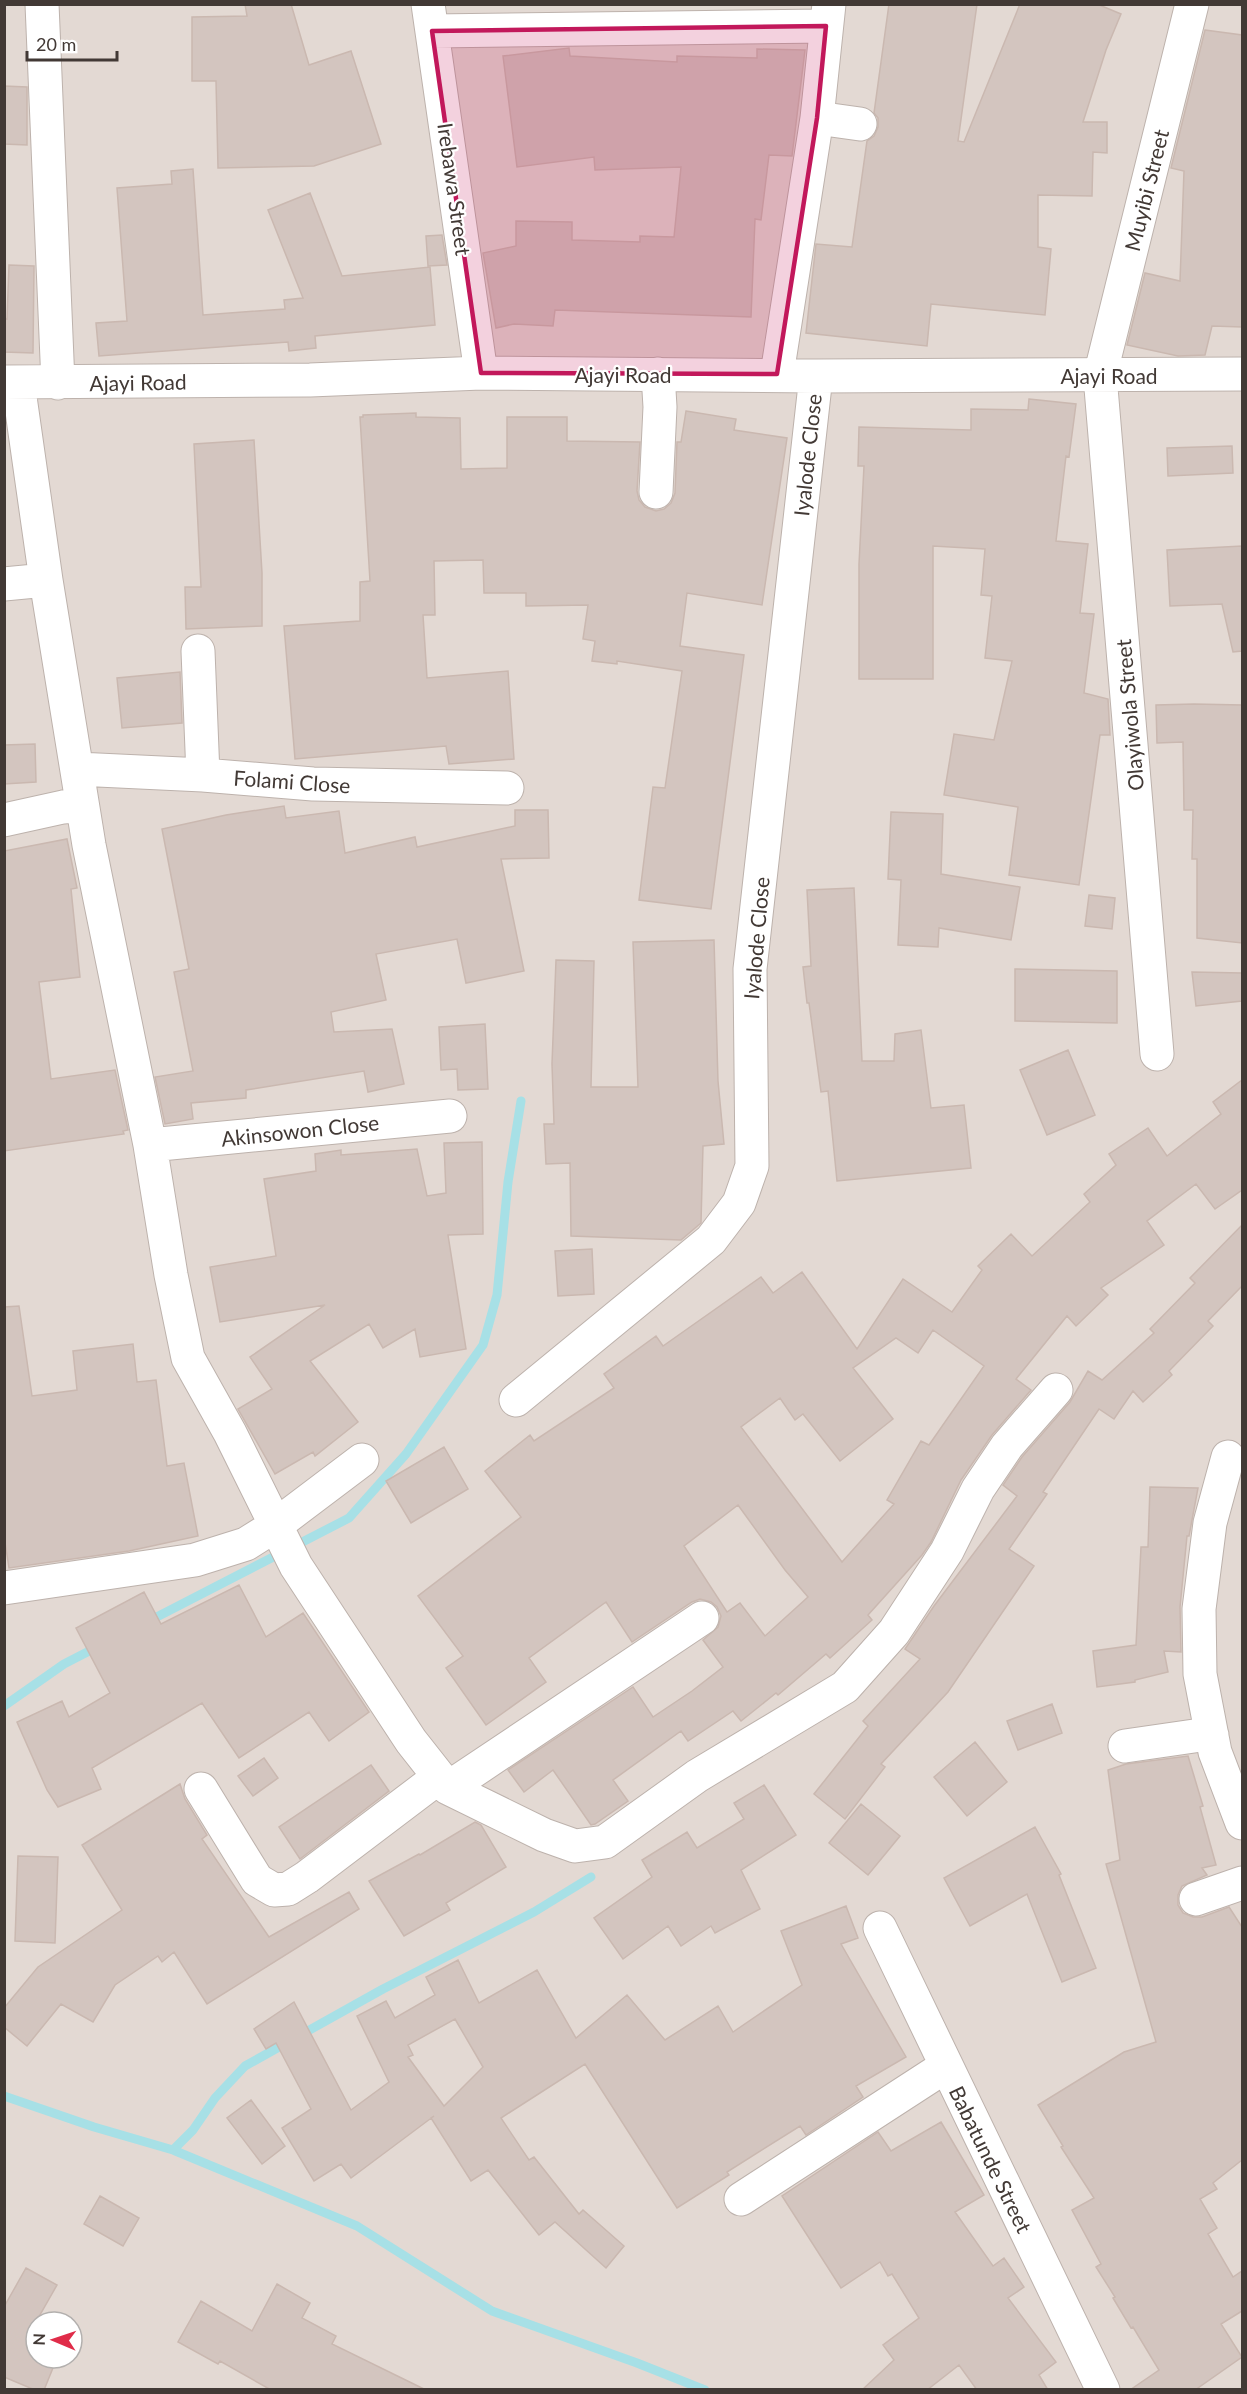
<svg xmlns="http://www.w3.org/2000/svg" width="1247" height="2394" viewBox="0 0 1247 2394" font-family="Lato,sans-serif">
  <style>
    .residential { fill: #e3d9d3; fill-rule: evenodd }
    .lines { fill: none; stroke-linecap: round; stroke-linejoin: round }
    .stream { stroke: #a7e0e6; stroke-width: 9 }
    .building { fill: #d3c5bf; stroke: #cab8b0; stroke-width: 1.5; fill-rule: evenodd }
    .minor-casing { stroke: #bdb2ac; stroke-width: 35 }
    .minor { stroke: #fff; stroke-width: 33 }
    .marked { fill: #c2185b; fill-opacity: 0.2; stroke: #c2185b; stroke-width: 4.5; stroke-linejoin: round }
    .labels { text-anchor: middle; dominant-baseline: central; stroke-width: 4.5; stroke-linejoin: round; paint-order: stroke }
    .street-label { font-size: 21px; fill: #423935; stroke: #fff }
  </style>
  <rect width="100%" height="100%" fill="#f0e9e5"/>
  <path class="residential" d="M5,5h1237v2384l-1237,1zM36,2322h36v36h-36z"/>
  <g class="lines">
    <path class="stream" d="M147,1622l202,-104 57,-64 77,-109 14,-50 11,-113 13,-81
      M4,1706l60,-42 33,-17
      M4,2096l90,31 79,23 184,76 135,85 145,52 68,27
      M173,2150l20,-20 22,-32 30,-32 138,-77 151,-77 57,-35"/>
  </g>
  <path class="building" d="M245,4h46l18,61 42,-14 30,93 -67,22 -96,2 -2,-87h-24v-64l55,-1z
    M889,4h88l-19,137 6,1 56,-138h77l24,10 -15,36 -23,72h24v31l-14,-1 -1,44 -54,-1v52l13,2 -6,66 -114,-11 -4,42 -121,-13 10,-89 36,3 15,-106 7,-5 4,-9v-9l-4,-5z
    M1205,30l37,5v292l-30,-1 -7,29 -27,1 -51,-11 18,-72 35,8 4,-110 -13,-3z
    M569,48l1,8 107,6v-6l80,2v-9l48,1 -13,106 -23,-1 -8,65 -6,-1 -4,98 -196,-7 -2,16 -39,-2 -18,4 -13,-75 33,-7v-25l56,1v18l68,2v-6l34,1 7,-70 -86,3 -1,-13 -77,10 -14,-111z
    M4,86l23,1v58l-23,-1z
    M193,169l10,146 82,-6 -1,-9 19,-2 -35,-88 42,-17 32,83 88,-9 5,58 -120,11 1,12 -27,3 -1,-9 -189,14 -3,-33 31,-2 -10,-133 55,-4 -1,-13z
    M442,235l5,30 -19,1 -2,-30z
    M9,265l25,1 -1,87 -29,-1v-34l3,1z
    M1029,399l47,5 -7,53 -3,-1 -10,85 32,3 -8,69 14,1 -10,79 24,6 2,36h-10l-21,150 -70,-10 9,-68 -74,-12 10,-61 40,6 18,-79 -27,-3 7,-62 -11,-1 4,-46 -52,-3v133h-74v-115l5,-98h-6l1,-39 112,3v-21l57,1z
    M686,411l50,8 -2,11 53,8 -25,167 -75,-12 -7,53 64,9 -33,254 -72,-9 14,-113 12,1 17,-117 -65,-10v3l-25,-3 3,-20 -12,-2 5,-34 -62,1v-13h-42l-1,-33 -49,1 1,54h-12l4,63 81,-7 6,88 -65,5 -3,-18 -151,13 -11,-133 76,-5v-39l10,-1 -10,-164h3v-2l53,-2v4l44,1 1,51 46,-1v-51h60v24l73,1 -3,49 2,9 6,7 11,4 8,-2 7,-6 4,-10 2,-51h4z
    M254,440l8,133v53l-76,3 -1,-42h16l-7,-143z
    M1232,446l1,27 -65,3 -1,-28z
    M1242,546v105l-9,1 -11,-48 -52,2 -3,-56z
    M180,672l2,51 -60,5 -5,-50z
    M1194,704l48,1v238l-45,-5v-79h-5l1,-49h-9l-1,-68 -26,1 -1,-38z
    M35,744l1,38 -32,2v-39z
    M284,806l2,12 53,-7 6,42 70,-16 2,10 98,-21v-16h33l1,48 -48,1 23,112 -58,12 -9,-44 -81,15 10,46 -55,12 3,20 58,-3 12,55 -36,8 -4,-21 -118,19v8l-55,5 2,16 -28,5 -10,-47 38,-6 -19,-99 15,-3 -27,-140 64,-14z
    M891,812l52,2 -2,60 79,13 -9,53 -72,-12 -1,19 -40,-2 3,-65 -13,-1z
    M67,839l10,49 -6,1 9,88 -41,5 12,97 64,-9 13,60 -5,1 1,3 -120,17v-300z
    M854,888l8,173h32l1,-27 26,-4 10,78 33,-3 7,63 -134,13 -9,-90 -7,1 -12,-89h-2l-4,-36 8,-1 -4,-76z
    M1089,895l26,3 -3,31 -27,-3z
    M714,940l4,141 6,63 -21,2 -2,77 -20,17 -110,-4 -1,-73 -24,1 -2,-40h10l-2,-60 4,-104 38,1 -3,126h47l-5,-145z
    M1015,969l102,2v52l-102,-2z
    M1192,972l50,1v28l-46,5z
    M485,1024l3,65 -30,1 -1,-21 -16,1 -2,-43z
    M1068,1050l27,65 -48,20 -27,-65z
    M1242,1080v110l-27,19 -19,-25 -49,37 17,24 -63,43 7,7 -32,31 -9,-10 -51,63 15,11 -39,45 -31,45 -30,62 -9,13 -54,60 4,5 -42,38 -4,-4 -48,41 -2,-2 -35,28 -8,-10 -45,30 -7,-10 -68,49 15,21 -33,23 -4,1 -38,-55 -29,22 -16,-22 125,-83 20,30 39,-26 31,-24 -20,-27 15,-13 3,-11 -4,-9 -6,-5 -11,-3 -8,3 -60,40 -26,-40 -77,56 17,24 -60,43 -40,-57 17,-12 -45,-60 103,-79 -36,-46 45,-36 4,6 80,-53 -10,-14 52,-38 7,10 98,-69 12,16 29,-21 55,77 46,-70 49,33 30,-42 -4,-4 33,-32 21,22 58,-54 -6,-8 32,-29 -7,-11 39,-26 19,28 54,-42 -8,-12zM933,1330l51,36 -55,79 -8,-4 -34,59 7,4 -52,58 -101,-135 39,-29 15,22 8,-6 37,47 53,-42 -40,-51 43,-30 22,15zM738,1505l47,65 23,27 -43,39 -25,-33 -13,9 -43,-66z
    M482,1142l1,92 -35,1 18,114 -46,8 -5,-28 -32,19 -14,-24 -59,37 48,61 -43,34 -2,-4 -38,22 -37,-65 34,-20 -22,-32 75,-52 -105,17 -10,-55 66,-11 -12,-77 52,-8 -1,-17 26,-4v5l76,-6 10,47 19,-3 -2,-50z
    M1242,1225v61l-34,35 5,5 -44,45 3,4 -29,27 -10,-11 -19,28 -15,-10 -56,83 4,2 -38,55 25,17 -86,126 -67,72 4,3 -40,52 -31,-25 54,-68 -5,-5 57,-62 -15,-10 29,-43 83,-110 -14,-11 19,-28 48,-55 18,-31 14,9 52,-47 -4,-4 45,-46 -5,-5z
    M592,1249l2,45 -36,2 -3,-45z
    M19,1306l13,90 45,-6 -4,-39 60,-7 4,38 19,-2 11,86 17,-3 14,73 -69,15 -120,17 -5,-32v-229z
    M444,1447l24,42 -57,34 -25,-42z
    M1150,1487l48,1 -9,48h-2l-7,71 1,45 -17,-1 4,21 -33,8v2l-38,5 -4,-36 43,-6 5,-98h7z
    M239,1585l27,52 37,-24 66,99 -40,29 -20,-29 -70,46 -37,-55 -110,65 9,21 -43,18 -11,-17 -30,-68 45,-21 7,16 41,-24 -34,-65 68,-36 17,32z
    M1052,1704l10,29 -44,17 -11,-29z
    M975,1742l32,40 -40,34 -33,-39z
    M1188,1756l15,50 -3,1 16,58 -14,3 5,7 -25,11 -4,9v10l5,8 10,4h9l27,-10 13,20v233l-29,23 4,6 -17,10 17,29 -9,6 25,43 9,-6v40l-21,13 21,33 -47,33h-65l29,-20 -26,-43 -2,1 -18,-30 2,-1 -19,-30 5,-3 -29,-54 22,-12 -33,-51 2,-1 -25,-41 86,-53 32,-10 -50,-178 14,-4 -12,-90 18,-6z
    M264,1758l14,20 -25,18 -15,-20z
    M371,1765l18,26 -89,68 -21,-32z
    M180,1784l5,15 22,36 -5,4 67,98 80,-45 10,17 -152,95 -33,-52 -12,10 -4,-6 -43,29 -22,37 -32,-18 -34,42 -23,-19v-19l34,-41 84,-57 -40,-65z
    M764,1785l32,50 -55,35 19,39 -45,24 -4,-7 -30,20 -13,-20 -45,33 -29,-41 58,-41 -10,-17 45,-28 10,16 47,-29 -10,-16z
    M861,1804l39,32 -32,39 -39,-32z
    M475,1822l6,3 25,42 -60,36 4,7 -46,26 -35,-55 50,-27 1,1z
    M1035,1827l26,47 -2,1 37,93 -34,14 -35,-88 -57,32 -26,-48z
    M18,1856l40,1 -3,86 -40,-2z
    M846,1906l12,32 -17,6 65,113 -50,29 7,11 -57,38 -6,-9 -73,46 2,3 -52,33 -92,-144 -84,54 28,42 5,-3 45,57 4,-4 41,36 -18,22 -51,-46 -16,13 -51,-65 -17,11 -40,-63 3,-2 -83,62 -10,-14 -27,17 -32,-53 29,-19 -35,-66 -10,6 -12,-20 40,-27 57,108 38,-28 -32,-66 29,-15 9,17 40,-23 -9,-18 32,-17 21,43 58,-33 39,68 51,-43 38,45 53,-34 15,26 69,-47 -21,-54zM455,2019l28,48 -39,39 -36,-49 5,-2 -5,-10z
    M251,2100l34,46 -23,18 -35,-46z
    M941,2122l43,73 -29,17 38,54 11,-8 20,29 -16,11 48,64 -17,13 9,15h-71l-18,-25 -32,25h-65l32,-30 -11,-15 36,-27 -27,-44 -4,2 -8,-14 -39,26 -59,-92 96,-64 13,19z
    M100,2196l39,22 -16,28 -39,-22z
    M26,2268l31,17 -21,37v36h21l-13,32h-9l-31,-13v-70z
    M277,2284l33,19 -8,15 34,18 -4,8 94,46h-155l-51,-29 -2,3 -40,-22 23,-41 51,30z"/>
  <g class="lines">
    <defs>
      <path id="minor" d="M42,4l16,379
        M428,4l53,369
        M432,31l394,-5
        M817,118l43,6
        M777,374l40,-256 12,-114
        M4,382l306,-2 171,-7 335,3 426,-2
        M18,383l28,197 43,265 61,300 21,130 17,83 42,75 66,133 115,175 37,47 96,47 31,11 30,-4 92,-66 148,-89 49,-55 53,-81 31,-62 29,-43 49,-56
        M656,492l4,-85 -2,-33
        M4,584l42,-4
        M198,651l5,124
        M77,769l126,6 110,9 194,4
        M4,820l59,-13 19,-2
        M1157,1054l-57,-678 92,-372
        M150,1145l300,-29
        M516,1400l195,-160 28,-37 13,-37 -2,-197 66,-593
        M1228,1457l-18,66 -11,86 1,65 15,78 27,71
        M4,1588l191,-28 51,-16 30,-19 86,-65
        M1125,1746l76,-11h11
        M448,1788l254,-170
        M201,1789l56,91 17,10 14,-1 19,-12 132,-100
        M1196,1899l46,-16
        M880,1928l223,462
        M741,2199l205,-133"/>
    </defs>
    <use href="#minor" class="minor-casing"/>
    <use href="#minor" class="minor"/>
  </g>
  <path class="marked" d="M826,26l-9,92 -40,256 -296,-1 -49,-342z"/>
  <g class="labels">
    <g class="street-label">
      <text transform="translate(455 189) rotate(82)">Irebawa Street</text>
      <text transform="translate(1146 190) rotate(-76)">Muyibi Street</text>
      <text x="623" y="374">Ajayi Road</text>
      <text x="1109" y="375">Ajayi Road</text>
      <text transform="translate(138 382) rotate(-1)">Ajayi Road</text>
      <text transform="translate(807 455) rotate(-84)">Iyalode Close</text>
      <text transform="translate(1129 715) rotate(-95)">Olayiwola Street</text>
      <text transform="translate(292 781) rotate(4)">Folami Close</text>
      <text transform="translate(756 938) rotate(-85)">Iyalode Close</text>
      <text transform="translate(300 1130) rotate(-6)">Akinsowon Close</text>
      <text transform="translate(991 2159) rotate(64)">Babatunde Street</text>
    </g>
  </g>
  <rect width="1247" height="2394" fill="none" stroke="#423935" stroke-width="12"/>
  <g transform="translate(54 2340) rotate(272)"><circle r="28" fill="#ffffff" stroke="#b3b0ae" stroke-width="1.5"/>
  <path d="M0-4.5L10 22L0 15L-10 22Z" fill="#e02c49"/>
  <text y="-9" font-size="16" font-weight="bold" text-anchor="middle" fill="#423935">N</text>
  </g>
  <path d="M27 51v9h90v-9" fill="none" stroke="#423935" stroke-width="3"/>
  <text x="36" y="51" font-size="18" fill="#423935" stroke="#ffffff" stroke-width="4.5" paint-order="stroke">20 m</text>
</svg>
